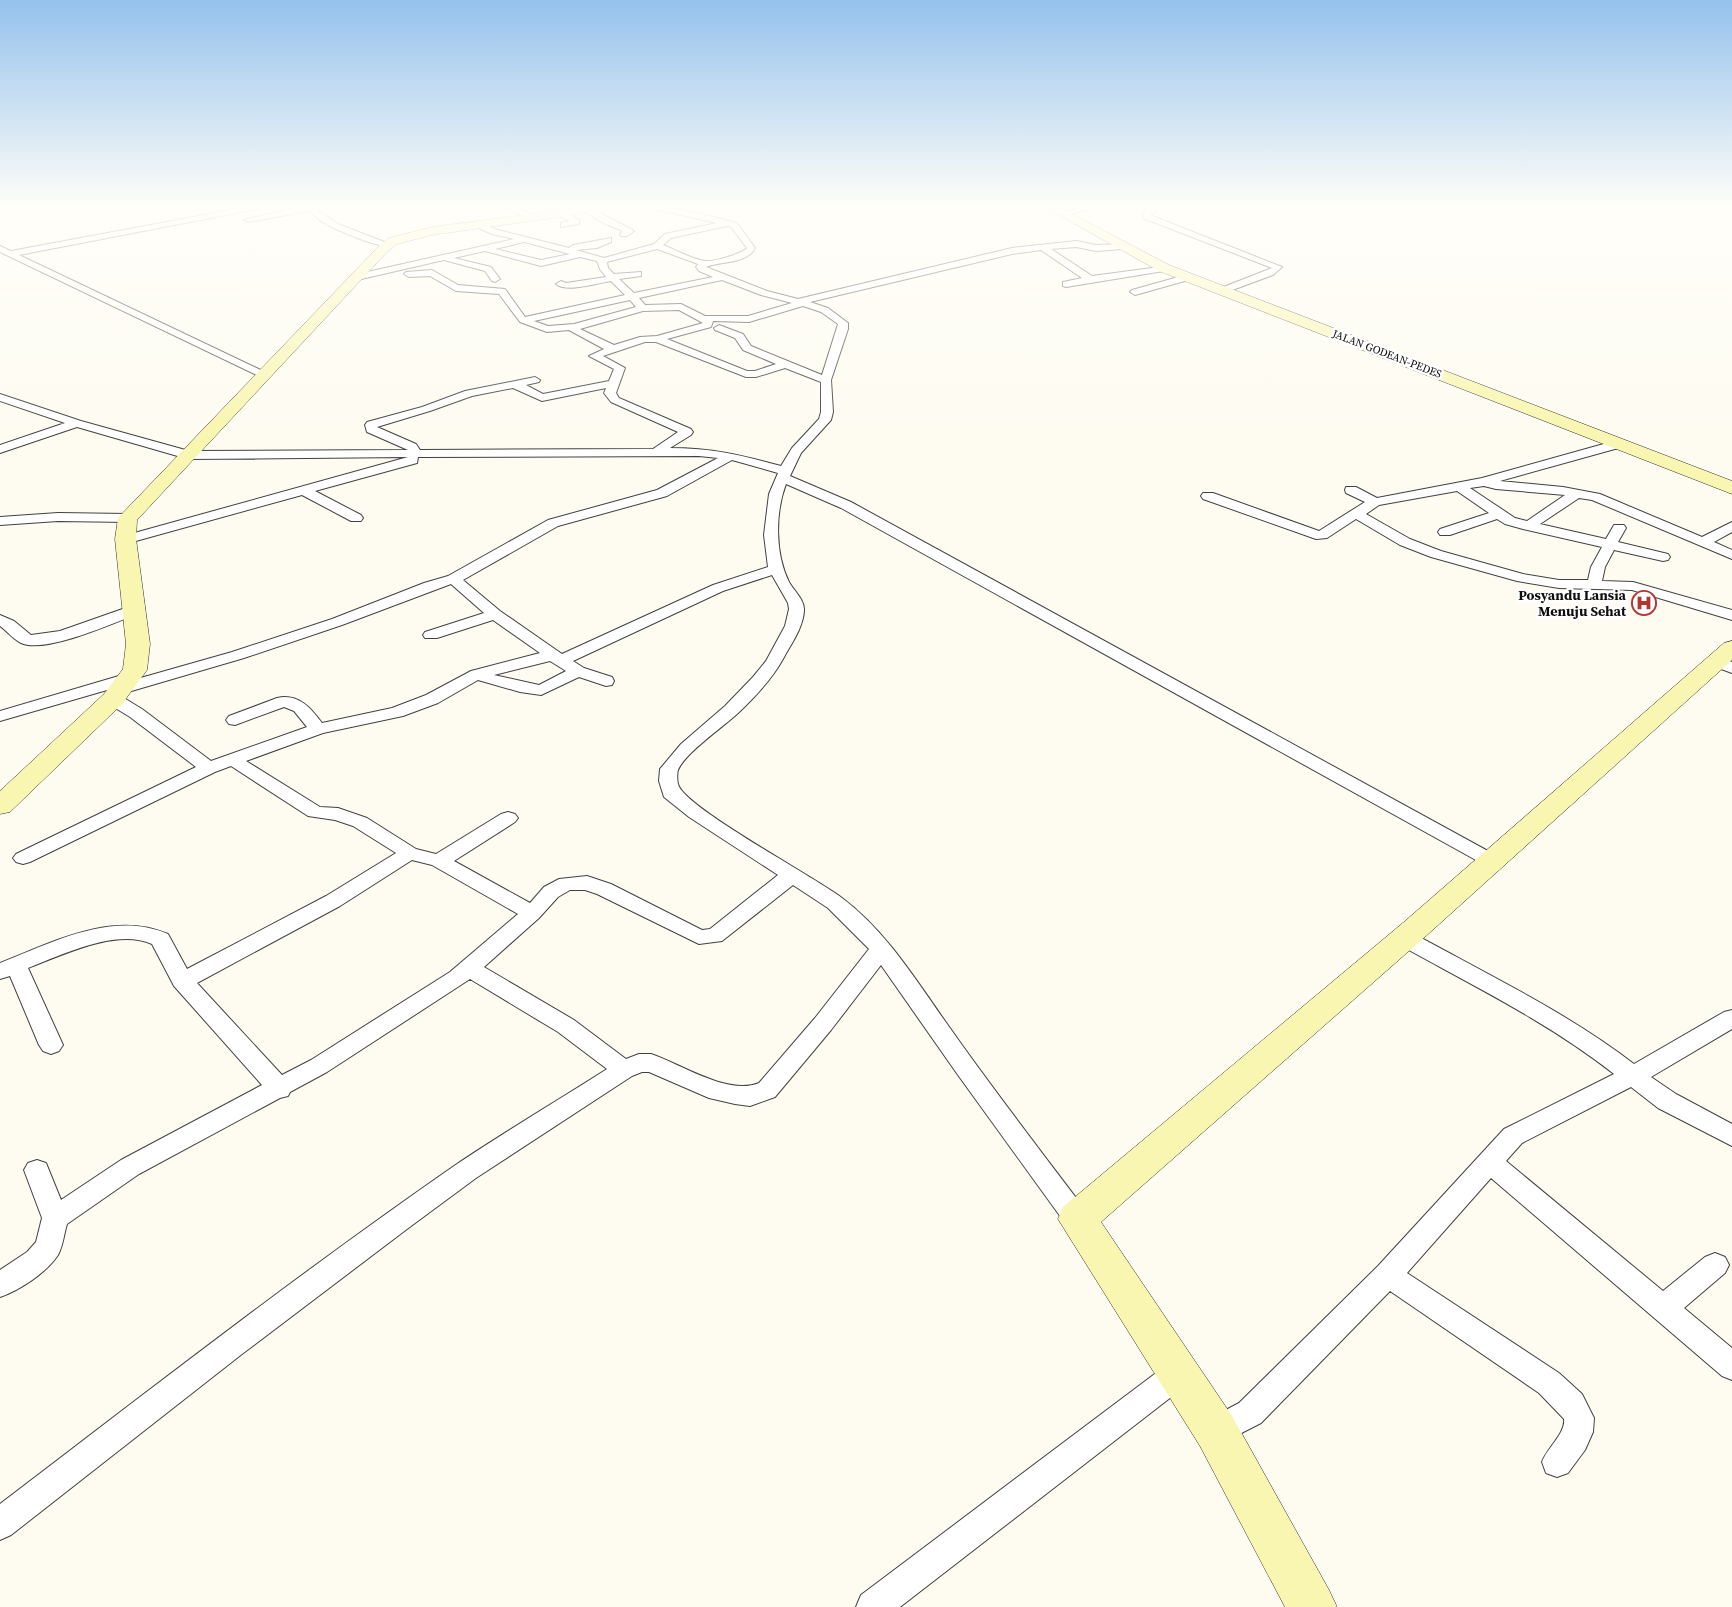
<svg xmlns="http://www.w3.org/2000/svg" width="1732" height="1607" viewBox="0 0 1732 1607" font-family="'Source Serif 4',serif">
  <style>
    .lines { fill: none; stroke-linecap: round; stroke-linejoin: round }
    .street-casing { stroke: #414141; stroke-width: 2 }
    .secondary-casing { stroke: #303030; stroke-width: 1 }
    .street { fill: #fff; fill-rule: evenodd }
    .secondary { fill: #f9f6b1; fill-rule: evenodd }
    .labels { text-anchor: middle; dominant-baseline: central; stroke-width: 5; stroke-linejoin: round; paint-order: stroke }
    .far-street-label { font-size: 11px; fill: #0e0e0e; stroke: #fff }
    .poi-label { font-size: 14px; font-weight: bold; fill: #0e0e0e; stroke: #fff; text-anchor: end }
  </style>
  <rect width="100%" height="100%" fill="#fefcf1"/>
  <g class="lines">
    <defs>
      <path id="street" d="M252,206h15l-4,2 -244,47 248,118 1,2 -5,3 -263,-126v-6l11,5z
        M302,206h9l27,18 54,21c-8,6 -58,-16 -68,-22 -6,-4 -10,-8 -16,-12l-60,11 -4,-2z
        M500,206h10l25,10 -7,2z
        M558,206l9,1v6l12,7v4l-18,3v-4l8,-2 -9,-5z
        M611,206h9l-4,2z
        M641,206h16l36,6 44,11 18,25c-8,16 -34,13 -49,19l61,24 31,8 214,-51 64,-7 20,4 30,-1v4l-3,1 -27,2 -20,-4 -25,2 41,27 75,-10 1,2 -4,3 -98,16 -3,-1v-4l19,-4 -41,-28 -29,4 -202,48 18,6 20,15v6l-17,51 2,32 -2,8 -30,33 -11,23 61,26 646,354 3,4 -3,4 -7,2 -7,-2 -642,-356 -55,-24c-11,29 -11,70 3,98 5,9 16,18 15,29 -1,17 -13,33 -21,48 -11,20 -29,39 -46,55 -14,13 -52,39 -59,56 -1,3 -1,10 0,14 4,22 138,94 164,114 48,36 80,92 115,140 42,59 86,116 129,173l4,8 -4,8 -9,3 -9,-3 -110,-152 -77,-110 -50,65 -56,67 -25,9 -15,-2 -26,-6 -60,-26h-7l-10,4 -156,102 -69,51 -165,125 -231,181 -11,5v-36c151,-115 301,-232 457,-340 49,-33 100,-63 150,-95l-49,-37 -88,-53 -143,93 -37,20 -2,4 -8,2 -141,76 -72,50c-3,10 -4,22 -9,31 -12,18 -38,35 -58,42v-27l27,-18 9,-10 6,-24 -18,-48 4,-7 9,-3 9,3 15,37 60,-40 141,-75 -88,-99 -22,-42c-36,-16 -90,11 -124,24l35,77 -4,6 -8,3 -8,-3 -4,-6 -29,-69 -10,3v-16c52,-20 112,-53 168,-29l19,35 139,-73 70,-43 -43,-27 -18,-6 -27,-4 -77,-50 -16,6 -185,90 -7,2 -7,-2 -3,-4 3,-4 180,-87 -66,-50 -23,-14 -2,-4 2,-4h12l23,14 69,52 96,-34 -13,-16 -10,-4 -49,18 -6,-1 -3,-4 3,-4 48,-18c21,-5 34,10 45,25l70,-15 34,-13 45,-24 69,-18 -47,-33 -56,18h-12l-2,-3 2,-3 59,-19 -33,-29 -109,41 -98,33 -116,34h-12l-2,-4 -114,33v-10l129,-38 6,2 2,4 95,-27 100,-33 92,-36 24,-7 100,-56 109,-30 61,-32 -19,-2 -281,1 -1,6 -102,28 46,24 2,3 -2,3h-10l-49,-26 -177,49 -7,-4 2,-3 288,-80 -220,2 -111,-32 -77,26v-8l65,-22 -65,-22v-7l81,27 108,30 219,-1 -41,-18 -2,-7 2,-3 55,-15 43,-16 70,-14 5,3 -1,2 -13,3 17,9 66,-13 5,-12 -25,-13 15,-7 -35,-19 -22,2 -27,-10 -21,-28 -43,-3 -26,-15 -21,1 -5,-3 2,-2 26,-2 26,15 47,4 20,28 100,-22 -14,-14c-13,2 -45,12 -55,3l5,-3 5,2 40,-6 -6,-8 -3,-8 -17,-4 -39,9 -56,-15 -31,7 37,9 9,12 -5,3 -3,-1 -7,-10 -41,-11 -87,20 -5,-3 2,-2 160,-36 -22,-5 -18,-8 -1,-2 4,-2 21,8 71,18 4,-3 38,-7v4l-14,6 -21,2 28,8 50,-14 11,-10 52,-11zM727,226l4,1 16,21c-5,6 -34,14 -42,13 -14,-2 -29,-11 -42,-16l8,-7zM524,242l46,12 -29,6 -46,-11zM657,249l41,15 -2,3 3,4 14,6 -79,16 -15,-14 22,-3v-4l-27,2 -6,-6 -1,-6zM722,280l39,15 31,8 -44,13h-43l-24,-12 -36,1 -6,-7zM630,300l6,7 -62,17 -26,2 -14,-5zM803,306l18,6 17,12 -16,51 -71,-29 -8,-12 -24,-9 -5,3 1,2 20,8 8,12 33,14 -21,7h-8l-80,-32 44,-12 2,-6 36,1zM679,310l24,13 -46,13 -17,1 -26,8 -34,-16 63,-18zM645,342h11l90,35h10l29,-9 36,14v30l-2,7 -27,29 -11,18c-40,-11 -69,-18 -111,-18l21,-13 2,-3 -2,-3 -72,-31 -3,-5 9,-25 -22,-12zM513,388l29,13 64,-13 -2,5 7,9 67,30 -25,17 -233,1 -4,-6 -39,-17 53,-16 42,-15zM732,460l46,13 -9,21 -5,41 4,32 -55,18 -151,69 -62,-43 -37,-31 95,-54 109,-30zM772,575l16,28 1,6 -4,17 -19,35 -13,16 -28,29 -44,38 -21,25 -1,12 5,16 25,20 89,58 -68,54 -8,1 -91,-46 -24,-8 -28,3 -15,8 -14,16 -76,-42 61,-39 3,-4 -3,-4 -7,-2 -7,2 -65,40 -20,-5 -49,-31 -29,-10 -18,-1 -74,-46 77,-28 80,-17 35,-13 40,-23 42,12 21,3 38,-18 27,9 6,-1 2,-4 -2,-4 -28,-9 -11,-7 150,-70zM550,661l16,10 -27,14 -45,-10zM412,860l20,5 86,49 -68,58 -139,88 -29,15 -85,-92 143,-77zM793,885l35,23 41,41 -54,69 -56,65c-31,13 -78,-19 -108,-29h-12l-13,5 -52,-39 -90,-53 55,-49 19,-21 12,-7h15l12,4 102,50 23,-3z
        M1087,206h12l-36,10 -4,-2z
        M1154,206h9l-13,9 132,52 -9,8 -46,17h-6v-4l51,-20 -129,-50 1,-7z
        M584,207c4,0 46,21 50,24l-7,5h-6l-1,-2 3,-3 -20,-8 -19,-12z
        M1189,274l5,3 -2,2 -57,16 -5,-3 2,-2z
        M1618,440l6,4 -2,3 -122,34 63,6 37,7 102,43 30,-15v10l-18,10 18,8v9l-140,-59 -13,-2 -39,26 66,15 8,-14h10l2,3 -8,14 50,12 2,3 -2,3 -5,1 -49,-11 -9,17 -3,14 31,1 99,28v10l-100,-30 -73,-2 -42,-7 -86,-24 -31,-12 -44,-26 -29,19 -11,1 -113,-40 -2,-3 2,-3h10l106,38 46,-29 -19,-9 -1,-3 1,-3h10l21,11 105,-20zM1484,486l12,3 69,6 -38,26 -12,-3 -45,-30zM1457,491l32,22 -49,16 -2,3 2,3h10l47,-16 8,5 18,5 79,18 -11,20 -3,13h-29l-36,-6 -82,-23 -31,-12 -44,-25 13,-9z
        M58,513l70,1 7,4 -7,4 -70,-1 -58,4v-8z
        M134,605l5,2 3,3 -3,3c-25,10 -94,41 -118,30 -8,-4 -14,-12 -21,-17v-11l14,6 17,14 29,-4z
        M1716,657l16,5v11l-22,-8 -2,-3 2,-3z
        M1404,931l8,2c75,41 154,79 222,131l90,-52 8,-2v19l-81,48 25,17 56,30v22l-74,-38 -27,-21 -109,56 -16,18 157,130 42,-34 10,-4 10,4 4,8 -4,8 -41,35 48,40v32l-10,-4 -231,-198 -84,95 152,100 23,21 12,24 -1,14 -8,18 -17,23 -11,4 -11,-4 -4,-11c5,-14 24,-29 22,-43l-25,-26 -149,-102 -129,132 -45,23 -11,-5 -4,-10 4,-10 34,-18 139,-137 126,-137 110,-55c-66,-52 -144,-90 -218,-131l-3,-5 3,-5z
        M1178,1360l10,4 5,10 -5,10 -288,223h-44l5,-12 307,-231z"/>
      <path id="secondary" d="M594,206h29l-6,3 -185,26 -35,9 -10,8 -250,268 -1,19 14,105 -3,26 -25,34 -112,108 -10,2v-23l104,-97 19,-25 3,-25 -11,-105 3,-21 261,-272 10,-8 43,-11z
        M1043,206h14l112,59 563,216v13l-573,-223z
        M1732,641v19l-306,276 -325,286 131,194 97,174 8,17h-52l-85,-161 -142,-227 5,-12 341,-285 320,-279z"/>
    </defs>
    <use href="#street" class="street-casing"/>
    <use href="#secondary" class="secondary-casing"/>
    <use href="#street" class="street"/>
    <use href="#secondary" class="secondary"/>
  </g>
  <linearGradient id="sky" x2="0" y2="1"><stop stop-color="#95c2ec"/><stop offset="0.48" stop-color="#fffef9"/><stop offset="1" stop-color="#fffef9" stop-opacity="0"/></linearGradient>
  <rect width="1732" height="431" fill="url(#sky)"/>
  <defs>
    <symbol id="hospital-ring" viewBox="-11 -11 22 22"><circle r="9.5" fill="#fff" stroke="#b43430" stroke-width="1.5"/><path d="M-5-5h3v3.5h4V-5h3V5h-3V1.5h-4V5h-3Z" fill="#b43430"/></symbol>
  </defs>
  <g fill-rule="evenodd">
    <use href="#hospital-ring" x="1630" y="589" width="28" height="28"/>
  </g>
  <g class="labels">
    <g class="far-street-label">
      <text transform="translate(1387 354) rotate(21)">JALAN GODEAN-PEDES</text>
    </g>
    <g class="poi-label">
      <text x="1626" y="595">Posyandu Lansia<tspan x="1626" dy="16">Menuju Sehat</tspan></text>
    </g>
  </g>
</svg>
